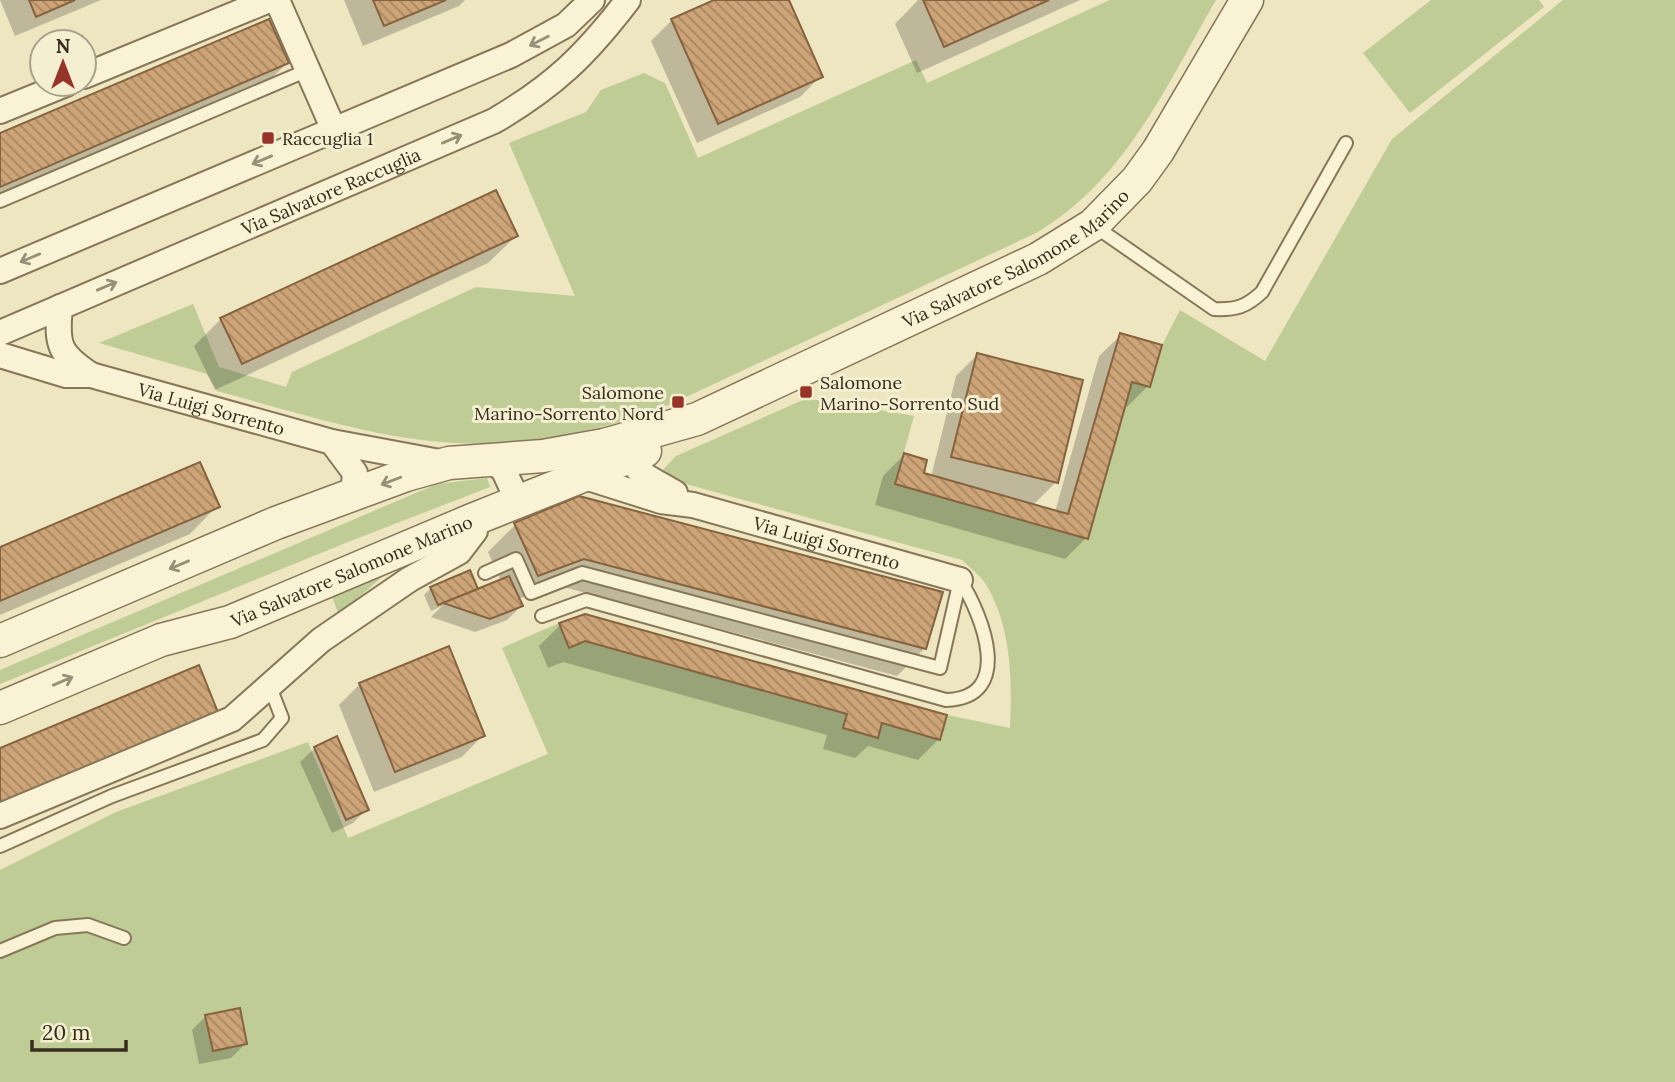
<svg xmlns="http://www.w3.org/2000/svg" width="1675" height="1082" viewBox="0 0 1675 1082" font-family="Lora,serif">
  <style>
    .grass { fill: #bfcc95 }
    .shadow { fill: #0003 }
    .building { fill: url(#building-back-hatch); stroke: #86633f; stroke-width: 2 }
    .lines { fill: none; stroke-linecap: round; stroke-linejoin: round }
    .service-casing { stroke: #877759; stroke-width: 16 }
    .minor-casing { stroke: #877759; stroke-width: 28 }
    .tertiary-casing { stroke: #877759; stroke-width: 35 }
    .service { stroke: #f9f2d4; stroke-width: 12 }
    .minor { stroke: #f9f2d4; stroke-width: 24 }
    .tertiary { stroke: #f9f2d4; stroke-width: 32 }
    .oneway { stroke: #988f78 }
    .poi-dot { fill: #963429; stroke: #f5efd1; stroke-width: 2.5 }
    .labels { text-anchor: middle; dominant-baseline: central; stroke-width: 6; stroke-linejoin: round; paint-order: stroke }
    .poi-label { font-size: 18px; fill: #372c1d; stroke: #f5efd1; text-anchor: start }
    .street-label { font-size: 18px; fill: #372c1d; stroke: #f5efd1 }
  </style>
  <defs>
    <pattern id="building-back-hatch" width="6" height="6" patternUnits="userSpaceOnUse" patternTransform="scale(1.75)"><rect width="6" height="6" fill="#cca477"/><path d="M-1 5l2 2M0 0l6 6M5-1l2 2" fill="none" stroke="#a68661"/></pattern>
  </defs>
  <rect width="100%" height="100%" fill="#eee5c1"/>
  <path class="grass" d="M1110,0h106c-50,86 -91,181 -180,233l-382,179c-49,15 -99,28 -151,31 -98,6 -193,-27 -286,-52l-10,-17 -108,-31 94,-39 26,63 67,20 6,-15 184,-85 99,9 -66,-153 77,-31 15,-22 43,-17 21,10 33,75 218,-98 11,23z
    M1431,0h108l5,7 -134,106 -47,-60z
    M1563,0h112v1082h-1675v-212l116,-58 192,-70 40,96 200,-84 -46,-106 57,-25 10,25 16,-7 262,73 -4,14 34,10 5,-15 58,16 7,-24 63,13c2,-47 2,-97 -22,-140 -5,-11 -18,-20 -26,-28l-287,-79 -13,-10 14,-15 127,-56h19l92,16 -19,68 193,54 44,-156 18,5 12,-42 18,-35 85,51 127,-222z
    M487,478l3,9 -142,55 -348,142v-14l437,-186z
    M410,559l-27,17 -44,39 -9,-23z"/>
  <path class="shadow" d="M0,0h101l-86,36z
    M344,0h121l-6,6 -96,40z
    M718,0h69l34,76 -21,21 -103,46 -46,-102 21,-21z
    M918,0h162l-163,73 -22,-49z
    M287,63l-27,27 -260,111v-66z
    M516,236l-28,27 -273,127 -21,-44 27,-27z
    M1121,335l27,51 -21,21 -3,-1 -38,132 -21,21 -190,-54 8,-29 21,-21 18,19 9,3 25,-101 21,-21 79,127 -23,23 22,7 44,-156z
    M217,506l-27,28 -190,81v-66z
    M515,525l410,123 -28,28 -341,-91 -38,14 3,7 -14,14 -32,12 -44,-15 11,-11 -11,5 -7,-16 7,-7 46,3 24,-10 -13,-29z
    M560,625l379,114 -21,21 -50,-14 -13,12 -32,-9 4,-14 -264,-73 -15,6 -9,-22z
    M360,684l123,51 -21,22 -88,35 -35,-87z
    M336,739l31,70 -14,14 -21,10 -32,-71 15,-14z
    M206,1016l39,28 -14,14 -32,6 -7,-34z"/>
  <path class="building" d="M29,0h46l-39,17z
    M373,0h73l-62,26z
    M714,0h75l34,77 -105,47 -47,-105z
    M923,0h126l-105,47z
    M269,19l20,44 -289,124v-54z
    M496,190l22,46 -276,128 -22,-46z
    M1120,333l42,12 -12,42 -18,-5 -44,157 -193,-55 9,-31 23,7 -3,13 144,41z
    M977,353l106,27 -25,103 -107,-26z
    M200,462l20,45 -220,94v-54z
    M579,496l364,96 -17,57 -342,-90 -46,17 -24,-53z
    M470,570l8,19 -40,16 -8,-18z
    M509,576l14,30 -33,13 -47,-16z
    M585,614l362,101 -7,25 -58,-17 -4,15 -35,-10 4,-14 -262,-73 -16,7 -10,-25z
    M449,646l36,90 -90,36 -36,-89z
    M199,665l20,50 -219,90v-57z
    M337,736l32,74 -23,10 -32,-73z
    M240,1008l7,36 -34,7 -8,-36z"/>
  <g class="lines">
    <defs>
      <path id="service" d="M0,201l308,-131
        M1093,225l121,84c22,1 32,-2 48,-17l84,-149
        M485,573l31,-14 15,34 51,-20 358,95 20,-88
        M542,616l44,-16 360,100c69,-2 37,-84 14,-120
        M0,846l112,-50 151,-56 19,-22 -12,-31
        M0,951l55,-23 33,-3 36,13"/>
      <g id="minor">
        <path d="M277,0l57,130"/>
        <path d="M84,76l185,-76"/>
        <path d="M0,111l66,-27"/>
        <path d="M0,271l511,-216 55,-30 26,-25"/>
        <path d="M60,307c-4,38 -1,47 31,68"/>
        <path id="s1" d="M0,333l494,-212c60,-35 92,-66 134,-121"/>
        <path id="s2" d="M0,355l66,20h25l241,67 113,21"/>
        <path d="M332,442l23,31 -2,22"/>
        <path d="M623,443c16,36 21,31 52,50"/>
        <path d="M493,460l11,11 14,30"/>
        <path id="s3" d="M582,476l79,25 32,4 267,75"/>
        <path d="M0,816l232,-97 89,-79 89,-61 49,-27 16,-21 -3,-11 9,-7"/>
      </g>
      <g id="tertiary">
        <path id="s4" d="M0,641l276,-118 130,-48 43,-12 94,-7 61,-11 93,-26 341,-160 55,-34 44,-45 21,-29 89,-151"/>
        <path id="s5" d="M0,708l161,-68 69,-18 242,-102 173,-69"/>
      </g>
    </defs>
    <use href="#service" class="service-casing"/>
    <use href="#minor" class="minor-casing"/>
    <use href="#tertiary" class="tertiary-casing"/>
    <use href="#service" class="service"/>
    <use href="#minor" class="minor"/>
    <use href="#tertiary" class="tertiary"/>
  </g>
  <defs><path id="oneway-shaft" d="M-6 0H5M1.5-3L5.5 0L1.5 3" fill="none" stroke-width="1.6" stroke-linecap="round" stroke-linejoin="round" transform="scale(1.75)"/></defs>
  <g class="oneway">
    <use href="#oneway-shaft" transform="translate(539 41) rotate(153)"/>
    <use href="#oneway-shaft" transform="translate(452 139) rotate(-23)"/>
    <use href="#oneway-shaft" transform="translate(262 160) rotate(157)"/>
    <use href="#oneway-shaft" transform="translate(30 258) rotate(157)"/>
    <use href="#oneway-shaft" transform="translate(107 286) rotate(-23)"/>
    <use href="#oneway-shaft" transform="translate(391 481) rotate(159)"/>
    <use href="#oneway-shaft" transform="translate(179 565) rotate(157)"/>
    <use href="#oneway-shaft" transform="translate(63 681) rotate(-23)"/>
  </g>
  <g class="poi-dot">
    <rect x="261" y="131" width="14" height="14" rx="3.5"/>
    <rect x="799" y="385" width="14" height="14" rx="3.5"/>
    <rect x="671" y="395" width="14" height="14" rx="3.5"/>
  </g>
  <g class="labels">
    <g class="poi-label">
      <text x="282" y="138">Raccuglia 1</text>
      <text x="820" y="382">Salomone<tspan x="820" dy="21">Marino-Sorrento Sud</tspan></text>
      <text x="664" y="392" text-anchor="end">Salomone<tspan x="664" dy="21">Marino-Sorrento Nord</tspan></text>
    </g>
    <g class="street-label">
      <text stroke="none"><textPath href="#s1" startOffset="360">Via Salvatore Raccuglia</textPath></text>
      <text stroke="none"><textPath href="#s4" startOffset="1094">Via Salvatore Salomone Marino</textPath></text>
      <text stroke="none"><textPath href="#s2" startOffset="219">Via Luigi Sorrento</textPath></text>
      <text stroke="none"><textPath href="#s3" startOffset="254">Via Luigi Sorrento</textPath></text>
      <text stroke="none"><textPath href="#s5" startOffset="378">Via Salvatore Salomone Marino</textPath></text>
    </g>
  </g>
  <g transform="translate(63 63)"><circle r="33" fill="#f5efd1" stroke="#a9a189" stroke-width="2"/>
  <path d="M0-5L12 26L0 18L-12 26Z" fill="#963429"/>
  <text y="-10" font-size="19" font-weight="bold" text-anchor="middle" fill="#372c1d">N</text>
  </g>
  <path d="M32 1040v10h94v-10" fill="none" stroke="#372c1d" stroke-width="3.5"/>
  <text x="42" y="1040" font-size="21" fill="#372c1d" stroke="#f5efd1" stroke-width="5" paint-order="stroke">20 m</text>
</svg>
